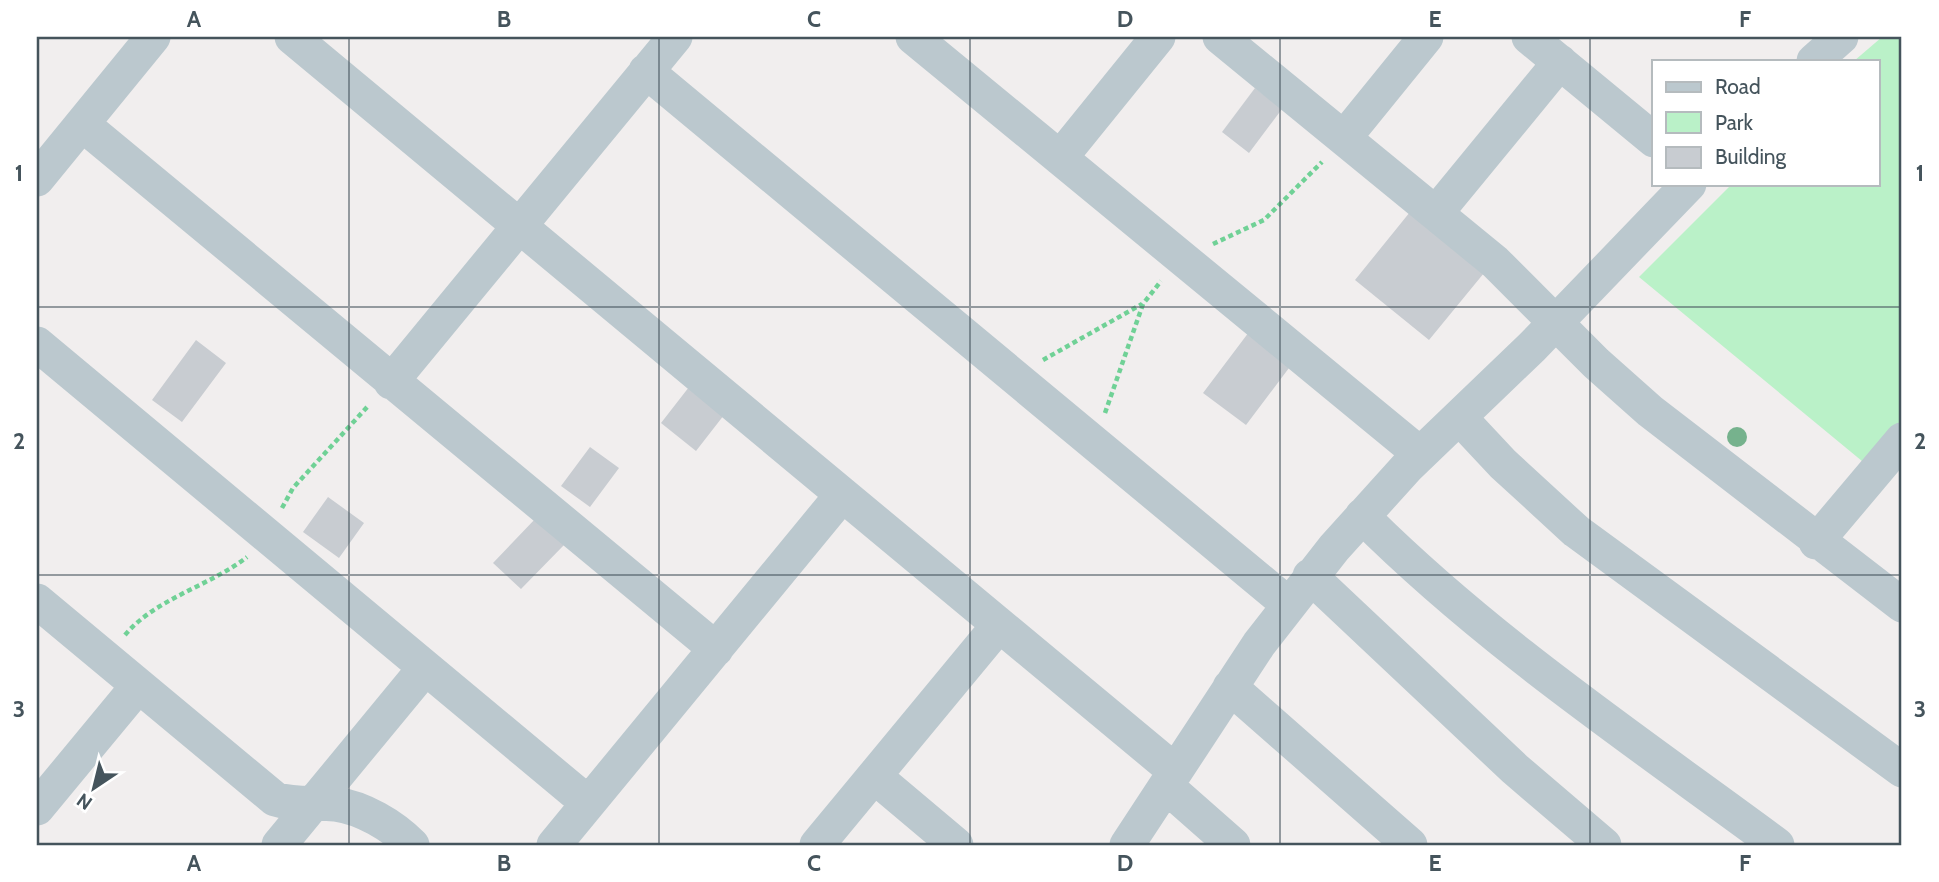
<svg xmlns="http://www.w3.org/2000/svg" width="1939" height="882" viewBox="0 0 1939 882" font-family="Cabin,sans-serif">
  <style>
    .green { fill: #baf1c8 }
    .building { fill: #c8ccd1 }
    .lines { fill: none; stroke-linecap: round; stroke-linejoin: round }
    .path { stroke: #70d196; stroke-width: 4.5; stroke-dasharray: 5 3.5; stroke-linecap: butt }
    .street { stroke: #bbc8ce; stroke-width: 35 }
    .tree { fill: #76b28d }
    .grid { fill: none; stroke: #45545c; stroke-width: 2; stroke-opacity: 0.55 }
    .neatline { fill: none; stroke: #45545c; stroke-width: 2.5 }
    .grid-label { font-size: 23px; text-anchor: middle; font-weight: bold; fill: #45545c }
  </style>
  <rect width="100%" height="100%" fill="#f1eeee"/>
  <path class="green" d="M1882,37h20v389l-34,40 -229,-189 93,-93h146v-123h-24z"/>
  <path class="building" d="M1255,88l27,21 -33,44 -27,-21z
    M1410,212l74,61 -55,67 -74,-60z
    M1252,328l43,32 -49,65 -43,-32z
    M196,340l30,23 -44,59 -30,-22z
    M689,387l35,28 -28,36 -35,-28z
    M590,447l29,21 -29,39 -29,-21z
    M328,497l36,26 -25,35 -36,-26z
    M536,518l28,27 -43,44 -28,-26z"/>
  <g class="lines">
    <path class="path" d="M1213,244l51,-24 58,-58
      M1043,360l99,-56
      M1105,413l38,-109 18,-23
      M282,508l11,-20 76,-83
      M125,635c31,-37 85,-49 122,-78"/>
    <path class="street" d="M292,37l883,734
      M913,37l507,417
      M1220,37l275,225 101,101 54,48 252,194
      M1529,37l125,103
      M1814,61l27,-24
      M646,71l642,533
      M82,124l634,525
      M1344,138l82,-101
      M1060,158l98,-121
      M37,179l116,-142
      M1436,213l124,-151
      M37,344l551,459
      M391,382l284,-345
      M1459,417l44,47 73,67 326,239
      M1362,516c125,125 273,224 415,329
      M1816,542l86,-102
      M1310,576l205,193 89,76
      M37,601l238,198c21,7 39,3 60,5 28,4 57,21 77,41
      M1230,687l180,158
      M874,776l82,69
      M1166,786l67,59
      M37,808l101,-122
      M279,845l146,-177
      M554,845l288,-350
      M817,845l182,-220
      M1127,845l132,-201 75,-96 74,-82 124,-119 157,-163"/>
  </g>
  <circle class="tree" cx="1737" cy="437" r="10"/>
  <path class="grid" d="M349,37v808M659,37v808M970,37v808M1280,37v808M1590,37v808M37,307h1865M37,575h1865"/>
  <rect width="1939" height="882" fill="none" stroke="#ffffff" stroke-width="77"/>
  <rect x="1652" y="60" width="228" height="126" fill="#ffffff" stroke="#b5bbbe" stroke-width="2"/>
  <rect x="1666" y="82" width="35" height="10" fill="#bbc8ce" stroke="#b5bbbe" stroke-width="2"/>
  <text x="1715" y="94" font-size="21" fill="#45545c">Road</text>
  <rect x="1666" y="112" width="35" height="21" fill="#baf1c8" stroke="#b5bbbe" stroke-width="2"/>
  <text x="1715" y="130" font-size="21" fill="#45545c">Park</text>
  <rect x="1666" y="147" width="35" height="21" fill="#c8ccd1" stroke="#b5bbbe" stroke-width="2"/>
  <text x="1715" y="164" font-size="21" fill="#45545c">Building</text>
  <g transform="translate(94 788) rotate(215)" stroke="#ffffff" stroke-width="5" paint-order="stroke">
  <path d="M0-5L12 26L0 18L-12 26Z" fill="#45545c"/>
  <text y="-10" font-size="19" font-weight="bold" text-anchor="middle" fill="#45545c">N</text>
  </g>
  <rect x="38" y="38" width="1862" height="806" class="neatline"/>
  <g class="grid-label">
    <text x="194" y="27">A</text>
    <text x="504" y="27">B</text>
    <text x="814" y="27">C</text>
    <text x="1125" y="27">D</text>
    <text x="1435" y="27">E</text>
    <text x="1745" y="27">F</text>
    <text x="19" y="181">1</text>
    <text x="1920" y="181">1</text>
    <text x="19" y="449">2</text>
    <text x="1920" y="449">2</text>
    <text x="19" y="717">3</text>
    <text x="1920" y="717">3</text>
    <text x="194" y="871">A</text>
    <text x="504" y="871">B</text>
    <text x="814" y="871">C</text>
    <text x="1125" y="871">D</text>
    <text x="1435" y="871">E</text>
    <text x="1745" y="871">F</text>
  </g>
</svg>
